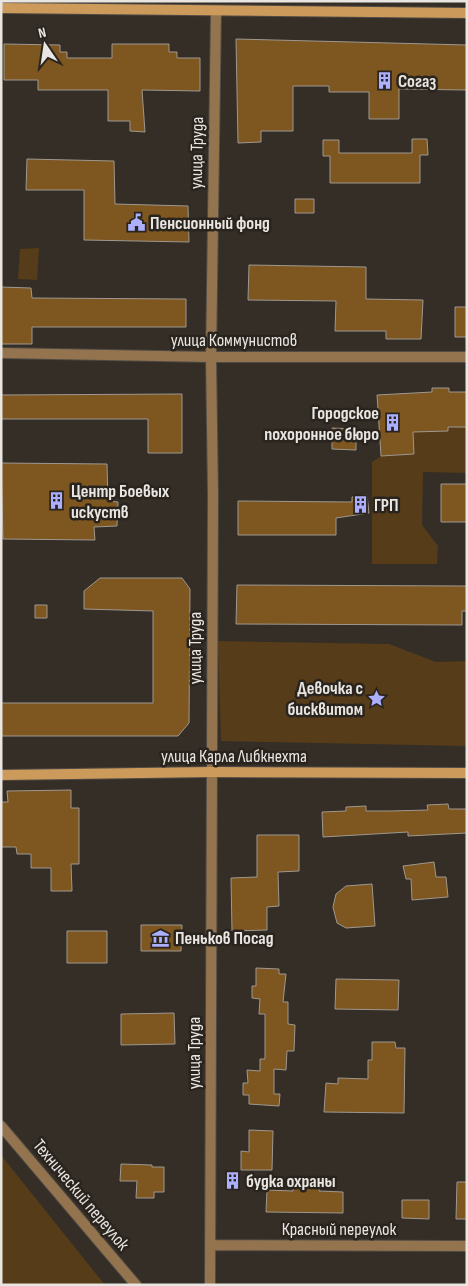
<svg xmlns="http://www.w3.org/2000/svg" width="468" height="1286" viewBox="0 0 468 1286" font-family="'Sofia Sans Condensed',sans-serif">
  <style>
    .green { fill: #563c18 }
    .building { fill: #7d5620; stroke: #9f9890 }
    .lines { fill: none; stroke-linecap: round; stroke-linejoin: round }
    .street-casing { stroke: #514b45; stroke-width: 12 }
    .secondary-casing { stroke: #514b45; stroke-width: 12 }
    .street { stroke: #93744e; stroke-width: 10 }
    .secondary { stroke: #cc9b5c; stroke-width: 10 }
    .labels { text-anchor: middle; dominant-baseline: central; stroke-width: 5; stroke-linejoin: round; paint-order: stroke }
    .poi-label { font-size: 18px; font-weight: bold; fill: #e9e5e1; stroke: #2a241e; text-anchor: start }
    .street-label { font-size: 18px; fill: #e9e5e1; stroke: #2a241e }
  </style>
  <rect width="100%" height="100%" fill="#342e27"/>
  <path class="green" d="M39,248l-2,32 -19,-1 2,-30z
    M413,427l11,5 23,-1 1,-4h19v46l-44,-1 -1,53 16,21 -1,18h-65v-102l9,-6 33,-2z
    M218,641l171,3 47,18 31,-1v85l-246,-5z
    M1,1155l104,130h-104z"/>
  <path class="building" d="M236,39l231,6v45l-68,-1v30h-30v-27h-40v-6h-36v45h-32v11l-23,1z
    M4,44l56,1v7h7v6h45v-14h57v8h8v6h23v33l-58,-1 3,42 -15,-1v-10h-22v-31h-70v-10h-34z
    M412,139h15l1,16h-8v28h-90v-27h-7v-16h16v13h73z
    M27,159l87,2 1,43 73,2 1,36 -105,-2v-50h-58z
    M295,199h19v14h-19z
    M249,265l117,2v32l57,1 -2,39h-35v-8h-51l1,-30 -88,-1z
    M1,287l30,1 1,10 154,1v28h-154v17h-31z
    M455,307h12v30h-12z
    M432,388h17v4h18v35h-19v4l-35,1 1,22 -33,2 -4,-61 55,-3z
    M182,394v59h-34v-34h-147v-24z
    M332,428l24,1v21l-24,-1z
    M1,463l106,1 1,37 10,1 -1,24 -23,1 1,13 -92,-1z
    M441,484h26v38h-26z
    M367,495l2,18 -33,5v17h-98v-34l114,1v-5z
    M100,578h82l8,11 -1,134 -11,13h-177v-33h152v-92l-69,-2v-18z
    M237,585l230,1v25h-5v14l-226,-1z
    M35,605h12v13h-12z
    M71,790v18h8v56h-8l1,27h-21v-23h-20v-14h-14l-1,-7h-15v-45h7l-1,-11z
    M448,804l1,5h18v24l-59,3v-4l-85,5 -1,-25 24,-1v-4l20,-1v5h24l38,-1 -1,-5z
    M257,835h42v36l-21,1 1,34 -12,1v23l-35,1 -1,-53 26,-1z
    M434,862l2,15h10l2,20 -36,3 -1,-21h-5l-3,-13z
    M372,884l3,42 -29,2 -9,-5 -4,-16 3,-13 10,-8z
    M141,925h41l-1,26h-40z
    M67,931h40v32h-40z
    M256,968l23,1v5h7l-3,28h5v22l7,1 -1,26h-7l-1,19 -12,-1v25h6l-1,12 -30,-2v-9h-6v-12h5l-1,-13 13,1v-12h5v-45h-6l1,-15 -8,-1v-12h4z
    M336,979l63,1 -1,30 -63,-1z
    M174,1013l1,31 -54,1v-31z
    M372,1042h23l1,6h9l-1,65 -80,-1 2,-29 12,1v-6l30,1v-19h4z
    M249,1130l24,1 -1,39h-31v-19l8,1z
    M121,1164l31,1v2h12v25h-10v6h-18l1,-17h-17z
    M457,1182h10v37h-11z
    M293,1186l27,1 -1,4 24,1v21l-77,-1 1,-22 26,1z
    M402,1200h27v19l-27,-1z"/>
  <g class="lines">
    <defs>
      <path id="street" d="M1,353l210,4h256
        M1,1126l135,159
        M211,1245l256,1
        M210,1285l3,-790 -2,-138 5,-346"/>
      <path id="secondary" d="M1,8l466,5
        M1,775l210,-3 256,1"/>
    </defs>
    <use href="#street" class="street-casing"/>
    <use href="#secondary" class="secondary-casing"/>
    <use href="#street" class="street"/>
    <use href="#secondary" class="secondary"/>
  </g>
  <defs>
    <symbol id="building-bare" viewBox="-9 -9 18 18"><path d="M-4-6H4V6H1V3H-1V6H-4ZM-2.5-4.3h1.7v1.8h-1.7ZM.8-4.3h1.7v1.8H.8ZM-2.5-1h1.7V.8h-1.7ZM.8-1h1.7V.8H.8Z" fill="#acaffb" stroke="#2a241e" stroke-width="2.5" paint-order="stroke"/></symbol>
    <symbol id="civic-bare" viewBox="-9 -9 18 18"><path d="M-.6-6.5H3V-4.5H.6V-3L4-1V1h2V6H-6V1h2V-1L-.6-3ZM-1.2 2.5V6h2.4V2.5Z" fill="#acaffb" stroke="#2a241e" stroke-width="2.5" paint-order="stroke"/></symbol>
    <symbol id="sight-bare" viewBox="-9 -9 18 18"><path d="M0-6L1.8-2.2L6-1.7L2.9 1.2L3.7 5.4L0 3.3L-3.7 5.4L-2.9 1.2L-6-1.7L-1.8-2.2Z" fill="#acaffb" stroke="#2a241e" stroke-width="2.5" paint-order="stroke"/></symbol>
    <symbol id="museum-bare" viewBox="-9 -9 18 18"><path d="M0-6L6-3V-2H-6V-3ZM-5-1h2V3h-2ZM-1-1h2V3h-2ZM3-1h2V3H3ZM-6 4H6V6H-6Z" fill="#acaffb" stroke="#2a241e" stroke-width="2.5" paint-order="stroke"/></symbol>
  </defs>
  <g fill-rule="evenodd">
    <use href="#building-bare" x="372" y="68" width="25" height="25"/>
    <use href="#civic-bare" x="124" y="210" width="25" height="25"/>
    <use href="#building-bare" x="380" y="410" width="25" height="25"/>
    <use href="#building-bare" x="44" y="488" width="25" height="25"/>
    <use href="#building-bare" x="348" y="492" width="25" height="25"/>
    <use href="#sight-bare" x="364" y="686" width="25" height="25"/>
    <use href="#museum-bare" x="148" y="926" width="25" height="25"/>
    <use href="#building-bare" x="220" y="1168" width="25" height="25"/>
  </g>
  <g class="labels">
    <g class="poi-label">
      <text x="398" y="81">Согаз</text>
      <text x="150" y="223">Пенсионный фонд</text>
      <text x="379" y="413" text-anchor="end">Городское<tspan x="379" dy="21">похоронное бюро</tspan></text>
      <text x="71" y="491">Центр Боевых<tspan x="71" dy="21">искуств</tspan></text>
      <text x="374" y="505">ГРП</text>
      <text x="363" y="688" text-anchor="end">Девочка с<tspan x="363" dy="21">бисквитом</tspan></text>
      <text x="175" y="938">Пеньков Посад</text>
      <text x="246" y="1181">будка охраны</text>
    </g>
    <g class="street-label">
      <text transform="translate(197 153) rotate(-89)">улица Труда</text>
      <text x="234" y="340">улица Коммунистов</text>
      <text transform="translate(195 648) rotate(-90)">улица Труда</text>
      <text x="234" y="756">улица Карла Либкнехта</text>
      <text transform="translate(194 1053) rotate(-90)">улица Труда</text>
      <text transform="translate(81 1195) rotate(50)">Технический переулок</text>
      <text x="339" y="1229">Красный переулок</text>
    </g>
  </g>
  <rect width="468" height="1286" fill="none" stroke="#e9e5e1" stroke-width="5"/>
  <g transform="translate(45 45) rotate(347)" stroke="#2a241e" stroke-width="4" paint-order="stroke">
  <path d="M0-4L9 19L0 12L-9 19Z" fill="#e9e5e1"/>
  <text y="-8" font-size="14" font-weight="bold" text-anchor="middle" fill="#e9e5e1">N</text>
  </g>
</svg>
